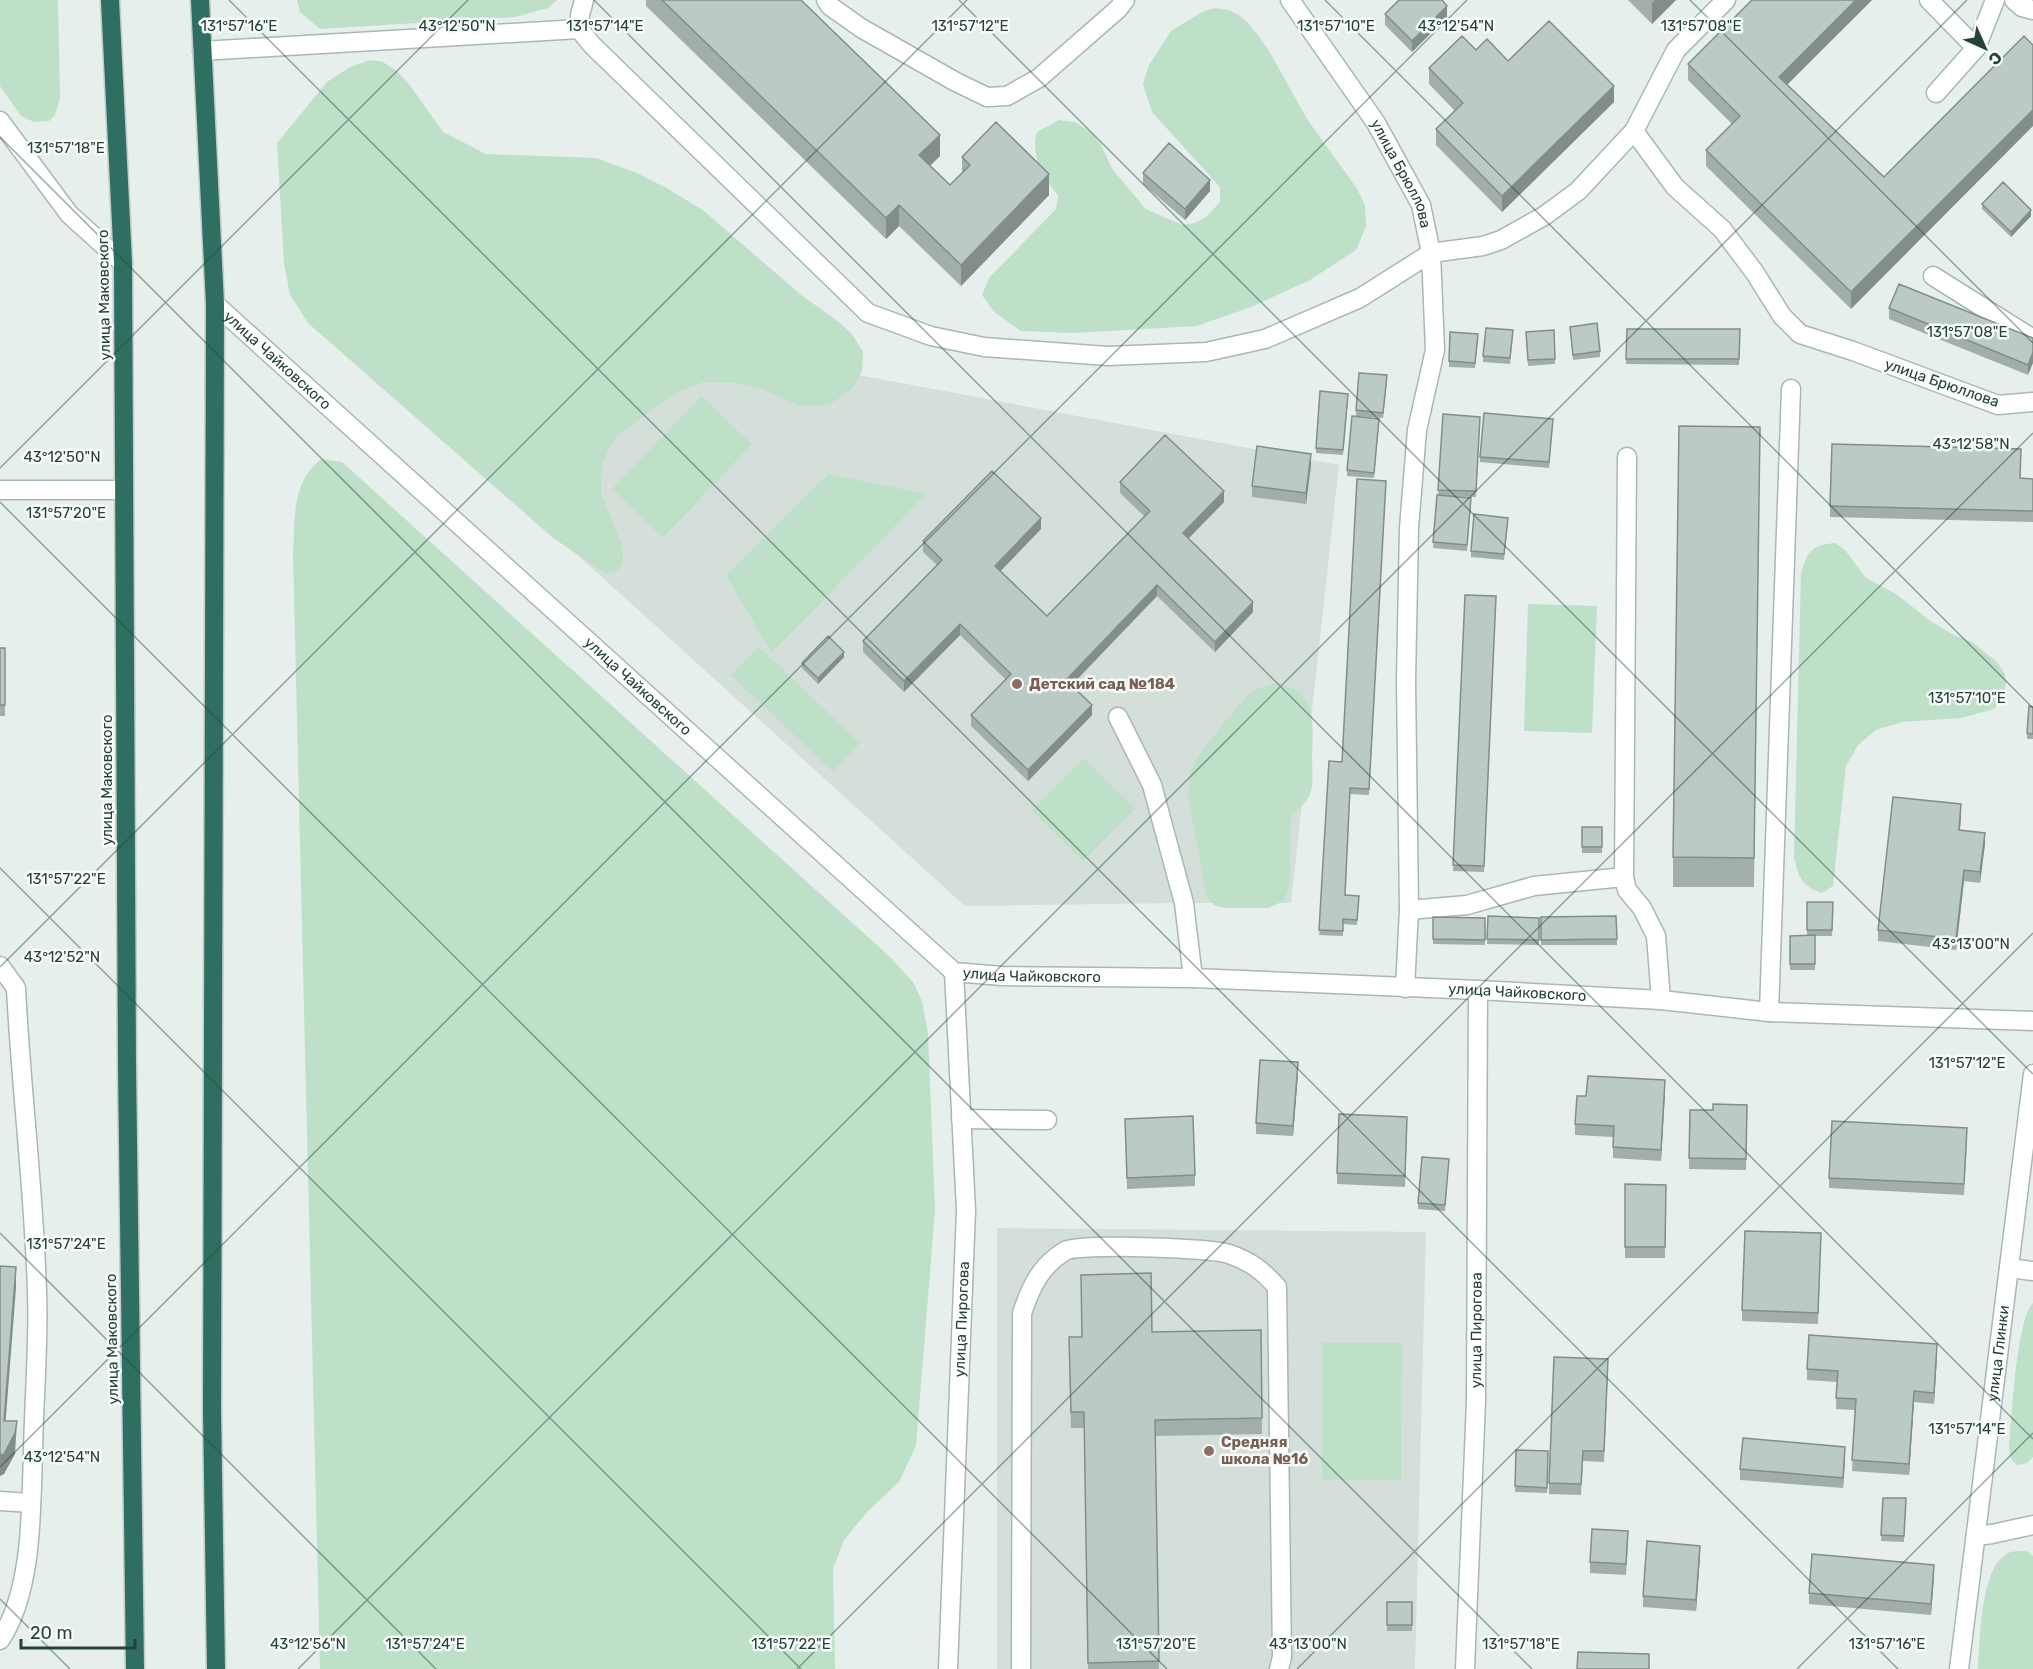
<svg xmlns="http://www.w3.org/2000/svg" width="2033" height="1669" viewBox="0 0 2033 1669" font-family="Rubik,sans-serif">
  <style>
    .built { fill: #d4dfda }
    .green { fill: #bfe0c8 }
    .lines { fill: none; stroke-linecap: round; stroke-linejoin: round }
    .lane-casing { stroke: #a8b8b2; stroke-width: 21 }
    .street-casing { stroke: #a8b8b2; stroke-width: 21 }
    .highway-casing { stroke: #c2cac8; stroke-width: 21 }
    .lane { stroke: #fff; stroke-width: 18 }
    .street { stroke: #fff; stroke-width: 18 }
    .highway { stroke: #2f6f62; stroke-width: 18 }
    .wall { fill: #a1aea9 }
    .shaded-wall { fill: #838d89 }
    .building { fill: #bbcac4; stroke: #838d89; stroke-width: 1.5 }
    .ticks { fill: none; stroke: #24423a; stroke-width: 1.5; stroke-opacity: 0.45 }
    .education-dot { fill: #8d6e63; stroke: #f7fbf9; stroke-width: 2 }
    .labels { text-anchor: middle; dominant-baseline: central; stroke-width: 5; stroke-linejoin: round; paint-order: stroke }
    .street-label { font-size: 15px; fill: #24423a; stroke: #f7fbf9 }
    .education-label { font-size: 15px; font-weight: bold; fill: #785e54; stroke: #f7fbf9; text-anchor: start }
    .ticks-label { font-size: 15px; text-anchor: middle; fill: #24423a; stroke: #f7fbf9; stroke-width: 5; stroke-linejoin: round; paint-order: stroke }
  </style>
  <rect width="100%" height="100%" fill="#e6efeb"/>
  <path class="built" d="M597,326l742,139 -48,438h-107l-219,3 -489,-443z
    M997,1228l429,4 -11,437h-418z"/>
  <path class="green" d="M0,0h58l2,98 -5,17 -6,6 -15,1 -13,-6 -21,-30z
    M297,0h260l-9,8 -33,9 -195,12 -20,-17z
    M1215,8l13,2 11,5 11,10 18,24 39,70 49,68 9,18 1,21 -10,24 -46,30 -59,27 -54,19 -125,7 -51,-2 -27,-19 -12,-17 7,-17 67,-69 2,-14c-15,-17 -28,-40 -21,-63l22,-12 16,2 16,10 9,11 13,27 33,39 36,16 13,-2 11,-6 14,-15v-15l-68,-75 -9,-28 6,-19 22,-34 31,-19z
    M370,60l13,2 14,9 12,13 34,48 43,22 110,4 41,15 33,17 34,21 96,83 39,28 13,12 11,18 -1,19 -9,17 -18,13 -16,5h-19l-40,-18 -27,-5 -29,-1 -29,11 -59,43 -14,27 -1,30 21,52 1,15 -5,10 -13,4 -53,-37 -244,-214 -18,-28 -6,-32 -7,-120 50,-61 23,-15z
    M701,396l51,48 -89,94 -51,-49z
    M322,459l20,3 547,494 24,26 9,19 6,32 7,177 -19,236 -17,36 -32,30 -23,28 -11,29 2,100h-515l-27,-1114c2,-34 -2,-75 29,-96z
    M828,474l98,20 -154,159 -46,-77z
    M1835,543l10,7 21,28 30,16 36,28 22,13 18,7 25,20 8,12 1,9 -3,14 -9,12 -33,9 -59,4 -26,8 -18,15 -12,21 -13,120 -11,7c-20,-6 -24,-17 -28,-36l7,-283c6,-23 11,-29 34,-31z
    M1528,604l69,2 -5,127 -68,-2z
    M759,647l101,96 -27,29 -102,-97z
    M1272,684c46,1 41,39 40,73 0,12 2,26 -2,37 -4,10 -11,14 -19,20l-1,71 -6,16 -16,7h-44l-10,-3 -7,-8 -19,-99 2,-24 6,-15 32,-41 24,-27z
    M1084,758l51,50 -52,53 -51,-50z
    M2033,1303v154l-6,6 -10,2 -6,-6 -2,-12c3,-28 7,-127 24,-144z
    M1322,1343h80l-1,137h-79z
    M2026,1551l7,5v113h-55c2,-26 2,-103 30,-116 5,-2 13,-2 18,-2z"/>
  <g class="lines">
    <defs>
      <g id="lane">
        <path d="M584,0l-4,15 -1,14 13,16 276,268 63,23 53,11 123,9 99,-4 59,-13 95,-41 71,-45 52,-7 18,-6 43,-24 34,-25 56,-60 42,-81 50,-50"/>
        <path d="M826,0l4,6 31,22 95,54 31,15 20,-1 32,-18 79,-69 7,-9"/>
        <path id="s1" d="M1290,0l86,123 45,82 10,48 4,97 -18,80 -8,98 -3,152 3,230 -4,78"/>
        <path d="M1929,0l47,48"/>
        <path d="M2014,0l8,7 11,3"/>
        <path d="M202,51l377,-22"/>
        <path d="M1936,93l40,-45 19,-48"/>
        <path d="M1634,131l41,56 47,42 33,44 27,43 18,18 53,17 145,54 35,-3"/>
        <path d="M1933,276l100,63"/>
        <path d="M1627,457l-3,420 3,13 15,18 14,28 5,64"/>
        <path d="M0,490h123"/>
        <path d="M1118,717l34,68 32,118 9,75"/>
        <path d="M1409,910l58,-5 67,-19 90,-9"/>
        <path d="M0,966l16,22c5,101 18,202 21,304 2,52 -3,106 -4,159 -2,58 0,140 -33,189"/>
        <path d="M1769,1012l22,-623"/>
        <path d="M961,1119l86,1"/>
        <path d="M2009,1268l24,3"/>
        <path d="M0,1501l31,2"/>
        <path d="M1976,1536l16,-2 41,-9"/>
        <path id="s2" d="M948,1669l18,-459 -12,-238"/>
        <path d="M1021,1669l1,-356c9,-26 18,-47 43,-62 12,-8 147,-3 164,3 21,7 34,17 48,33l5,370 -3,12"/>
        <path id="s3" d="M1465,1669l11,-268 2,-411"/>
        <path id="s4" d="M1959,1669l74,-595"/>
      </g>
      <g id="street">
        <path d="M0,121l69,93 54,49"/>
        <path id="s5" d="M215,304l739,668 48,4 191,2 285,12 183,10 108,12 264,9"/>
      </g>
      <path id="highway" d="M110,0l13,263 4,803 8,603
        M200,0l15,304 -3,1107 4,258"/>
    </defs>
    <use href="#lane" class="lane-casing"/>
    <use href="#street" class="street-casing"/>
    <use href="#highway" class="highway-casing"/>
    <use href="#lane" class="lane"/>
    <use href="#street" class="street"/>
    <use href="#highway" class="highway"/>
  </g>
  <path class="wall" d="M646,0h155l139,156 -10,10 20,19 12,-12v-16l87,38 -88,91 -62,-60 -13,13 -240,-233z
    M1628,0h48l-24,24z
    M1872,0l-85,84 97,93 -33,132 -145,-143v-16l26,-26 -44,-44v-16z
    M1385,14l62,3 -35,35 -27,-27z
    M1476,50l32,11 106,41 -112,110 -66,-67v-16l19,-18 -26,-27v-16z
    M1143,173l67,18 -25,29 -42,-36z
    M1982,204l49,12 -20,21 -29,-28z
    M1889,308l144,30 -5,37 -139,-56z
    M1570,327l30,24v6l-27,3z
    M1627,329h113l-1,36 -113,-1z
    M1554,330l1,34 -27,2 -2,-34z
    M1513,335l-3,29 -27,-2v-6z
    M1478,340l-3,28 -26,-1v-6z
    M1387,381l-4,37 -27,-2v-6z
    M1348,399l-5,56 -27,-2v-5z
    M1443,414l37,3 -4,80 -29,-1 24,7 -4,48 -34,-3 5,-53z
    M1379,424l-5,54 -27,-2v-6z
    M1553,424l-4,44 -69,-6v-5z
    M1760,427l-6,460h-81v-30z
    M1311,465l-5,39 -54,-7v-11z
    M2021,478l12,1v43l-203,-5v-11z
    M1386,481l-17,314 -19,-1 -5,101 14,1 -2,29 -14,-1v12l-24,-1 23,-173z
    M1120,482l104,20 -36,37 65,73 -38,40 -58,-56 -86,89 21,30 -64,66 -57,-55v-11l35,-35 -46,-45 -56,57 -41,-40v-11l74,-76 -14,-13v-11l118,-12 -41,42 47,45 97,-100 -24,-23z
    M1508,523l-4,37 -33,-3v-6z
    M1465,595l31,1 -12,276 -31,-1z
    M0,648h5v68h-5z
    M844,657l-26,27 -16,-16v-5z
    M2033,707v32h-6v-6z
    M1961,815l-1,15 25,14 -5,39 -16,-2 -8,69 -78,-9v-11z
    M1602,827v26h-20v-6z
    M1807,902h26l-1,34h-17v34h-25v-34l17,-1z
    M1488,916l51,2v27l-52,-1z
    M1616,916l1,29h-76v-28z
    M1433,917l52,1v27l-52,-1z
    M1298,1073l-5,63 -37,-2v-11z
    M1665,1091l-4,70 -48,-3v-21l-38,-2v-11l11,-28z
    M1747,1105l-1,65 -57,-1 1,-59h23z
    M1125,1119l70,56v11l-68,3z
    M1407,1128l-2,59 -68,-3v-11z
    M1967,1139l-3,56 -135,-7v-10z
    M1449,1159l-4,52 -27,-2v-6z
    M1625,1184l41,1 -1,73h-40z
    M1821,1233l-3,91 -76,-3v-11z
    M1261,1330l1,104 -107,2 4,233h-71l-4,-241h-13l-2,-75 13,-16 70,-5z
    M1937,1355l-3,49 -20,-2 -5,73 -57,-4 3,-61 -19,-1 1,-27 -30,-2v-11z
    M1608,1370l-4,92 -21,-1 -2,34 -32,-1v-11z
    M1516,1450l32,1 -1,42 -32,-1z
    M1845,1458l-2,30 -103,-8v-11z
    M1883,1498h23l-2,44 -23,-1z
    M1628,1542l-2,33 -36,-2v-11z
    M1700,1556l-4,55 -53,-4v-11z
    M1934,1576l-3,39 -122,-11v-11z
    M1387,1602h25v29h-25z"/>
  <path class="shaded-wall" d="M1655,0h21l-24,24v-21z
    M1856,0h16l-93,93v-16z
    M1447,6v11l-35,35v-11z
    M1614,86v16l-112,110v-16z
    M2033,110v16l-182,183v-17z
    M940,135v21l-21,20v-21z
    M1049,174v21l-88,91v-21z
    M1210,180v11l-25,29v-11z
    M899,205v21l-13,13v-21z
    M2031,210v6l-20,21v-5z
    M2033,352v11l-5,12v-10z
    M1311,454v11l-5,39v-11z
    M1224,491v11l-41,42v-11z
    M1041,518v11l-46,48v-11z
    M1157,585v11l-91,95v-11z
    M1253,602v10l-38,40v-10z
    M960,624v11l-56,57v-11z
    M844,652v5l-26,27v-6z
    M1092,705v10l-64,66v-11z
    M1961,804v11l-2,25v-10z
    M1985,833v11l-5,39v-11z
    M1964,870v11l-8,69v-11z
    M1298,1062v11l-5,63v-10z
    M1665,1080v11l-4,70v-11z
    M16,1267v21l-12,154v-21z
    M1937,1344v11l-3,49v-11z
    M1914,1391v11l-5,73v-11z
    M17,1421l-2,33 -11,20 -4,2v-21z
    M1845,1447v11l-2,30v-10z
    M1700,1546v10l-4,55v-11z
    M1934,1565v11l-3,39v-11z"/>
  <path class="building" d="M662,0h139l139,135 -21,20 31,30 20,-20 -8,-8 34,-35 53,52 -88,91 -62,-60 -13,13z
    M1399,0h43l5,6 -35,35 -27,-27z
    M1752,0h104l-77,77 105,100 140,-141 9,9v65l-182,182 -145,-142 34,-34 -52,-52z
    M1549,21l65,65 -112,110 -66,-67 27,-26 -34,-35 33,-32 14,14 11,-11 21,22z
    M1169,143l41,37 -25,29 -42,-36z
    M2003,182l28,28 -20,22 -29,-28z
    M1899,284l134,54v14l-5,13 -139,-57z
    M1597,323l3,28 -27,4 -3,-28z
    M1486,328l27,2 -3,28 -27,-2z
    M1627,329h113l-1,30h-113z
    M1554,330l1,29 -27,1 -2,-28z
    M1450,332l28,2 -3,29 -26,-2z
    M1359,373l28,2 -4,38 -27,-3z
    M1320,391l28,3 -5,56 -27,-2z
    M1484,413l69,6 -4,43 -69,-5z
    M1443,414l37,3 -4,74 -38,-1z
    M1352,416l27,3 -5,54 -27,-3z
    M1679,426l81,1 -6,431 -81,-1z
    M1165,435l59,56 -41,42 70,69 -38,40 -58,-57 -91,95 26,25 -64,65 -57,-55 40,-41 -51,-50 -56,57 -41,-40 79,-81 -19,-19 69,-70 49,47 -46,48 52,50 103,-105 -30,-29z
    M1832,444l189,5 -1,29 13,1v32l-203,-5z
    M1257,446l54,8 -5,39 -54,-7z
    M1357,479l29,2 -17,308 -19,-1 -5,107 14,1 -2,24 -14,-1v12l-24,-1 10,-169 13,1z
    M1437,495l34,3 -4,47 -34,-3z
    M1474,514l34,4 -4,36 -33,-3z
    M1465,595l31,1 -12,270 -31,-1z
    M828,636l16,16 -26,26 -16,-15z
    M0,648h5v57h-5z
    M2029,706l4,1v27l-6,-1z
    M1893,797l68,7 -2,26 26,3 -5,39 -16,-2 -8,69 -78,-9z
    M1582,827h20v20h-20z
    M1807,902h26l-1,28h-25z
    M1488,916l51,2v22l-52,-1z
    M1616,916l1,23 -76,1v-23z
    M1433,917l52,1v22l-52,-1z
    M1815,935v29h-25v-28z
    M1260,1060l38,2 -5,64 -37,-3z
    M1588,1076l77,4 -4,70 -48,-3 1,-21 -39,-2 2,-28h9z
    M1713,1104l34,1 -1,54 -57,-1 1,-48h23z
    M1339,1114l68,3 -2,59 -68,-3z
    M1193,1116l2,59 -68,3 -2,-59z
    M1832,1121l135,7 -3,56 -135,-6z
    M1422,1157l27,2 -4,46 -27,-2z
    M1625,1184l41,1 -1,62h-40z
    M1745,1231l76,2 -3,80 -76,-3z
    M0,1266l16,1 -12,154h13l-2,12 -11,21 -4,1z
    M1151,1273l1,59 109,-2 1,88 -107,2 4,241 -71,2 -4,-251h-13l-2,-75h13l-1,-62z
    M1809,1335l128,9 -3,49 -20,-2 -5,73 -57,-4 4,-61 -20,-1 2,-27 -31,-2z
    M1554,1357l54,2 -4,92h-21l-2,33 -32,-1z
    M1743,1438l102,9 -2,31 -103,-9z
    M1516,1450l32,1 -1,37 -32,-2z
    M1883,1498h23l-2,38 -23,-1z
    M1592,1529l36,2 -2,33 -36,-2z
    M1647,1541l53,5 -4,54 -53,-4z
    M1812,1554l122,11 -3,39 -122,-11z
    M1387,1602h25v23h-25z
    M1578,1652l71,2v15h-72z"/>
  <path class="ticks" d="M229,0l1669,1669M594,0l1439,1439M959,0l1074,1074M1325,0l708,708M1690,0l343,343M0,137l1532,1532M0,468l468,-468M0,502l1167,1167M0,868l801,801M0,967l967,-967M0,1233l436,436M0,1467l1467,-1467M0,1599l70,70M298,1669l1669,-1669M797,1669l1236,-1236M1297,1669l736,-736M1797,1669l236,-236"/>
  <g class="education-dot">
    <circle cx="1017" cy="684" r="6"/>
    <circle cx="1209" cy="1451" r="6"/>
  </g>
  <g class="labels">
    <g class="street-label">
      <text stroke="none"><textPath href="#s1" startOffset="207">улица Брюллова</textPath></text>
      <text transform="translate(104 295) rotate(-91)">улица Маковского</text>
      <text stroke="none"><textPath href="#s5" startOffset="84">улица Чайковского</textPath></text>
      <text transform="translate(1942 383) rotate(19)">улица Брюллова</text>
      <text stroke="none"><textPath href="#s5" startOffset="570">улица Чайковского</textPath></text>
      <text transform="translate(107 780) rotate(-90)">улица Маковского</text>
      <text stroke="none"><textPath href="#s5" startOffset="1074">улица Чайковского</textPath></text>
      <text stroke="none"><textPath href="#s5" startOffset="1560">улица Чайковского</textPath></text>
      <text stroke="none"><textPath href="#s2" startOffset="350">улица Пирогова</textPath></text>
      <text stroke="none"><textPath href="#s3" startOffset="339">улица Пирогова</textPath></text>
      <text transform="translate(112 1339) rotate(-91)">улица Маковского</text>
      <text stroke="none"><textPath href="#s4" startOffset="318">улица Глинки</textPath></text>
    </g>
    <g class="education-label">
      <text x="1029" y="684">Детский сад №184</text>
      <text x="1221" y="1442">Средняя<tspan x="1221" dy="17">школа №16</tspan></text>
    </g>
  </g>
  <g class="ticks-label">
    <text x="239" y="31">131°57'16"E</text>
    <text x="457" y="31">43°12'50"N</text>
    <text x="605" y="31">131°57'14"E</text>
    <text x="970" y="31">131°57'12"E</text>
    <text x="1336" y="31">131°57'10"E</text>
    <text x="1456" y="31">43°12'54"N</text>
    <text x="1701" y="31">131°57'08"E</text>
    <text x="66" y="153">131°57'18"E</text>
    <text x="1967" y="337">131°57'08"E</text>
    <text x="1971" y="449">43°12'58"N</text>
    <text x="62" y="462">43°12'50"N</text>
    <text x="66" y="518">131°57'20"E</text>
    <text x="1967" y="703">131°57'10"E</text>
    <text x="66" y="884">131°57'22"E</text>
    <text x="1971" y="949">43°13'00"N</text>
    <text x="62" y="962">43°12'52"N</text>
    <text x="1967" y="1068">131°57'12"E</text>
    <text x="66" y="1249">131°57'24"E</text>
    <text x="1967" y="1434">131°57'14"E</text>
    <text x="62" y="1462">43°12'54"N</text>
    <text x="308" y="1649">43°12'56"N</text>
    <text x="425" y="1649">131°57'24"E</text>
    <text x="791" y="1649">131°57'22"E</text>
    <text x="1156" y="1649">131°57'20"E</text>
    <text x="1308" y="1649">43°13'00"N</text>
    <text x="1521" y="1649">131°57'18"E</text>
    <text x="1887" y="1649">131°57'16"E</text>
  </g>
  <g transform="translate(1985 48) rotate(135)" stroke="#f7fbf9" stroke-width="4.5" paint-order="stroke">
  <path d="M0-4.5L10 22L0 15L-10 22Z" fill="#24423a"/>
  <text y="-9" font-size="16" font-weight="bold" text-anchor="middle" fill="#24423a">С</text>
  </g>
  <path d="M21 1639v9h114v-9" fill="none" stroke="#24423a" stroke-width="3"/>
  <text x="30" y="1639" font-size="18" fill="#24423a" stroke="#f7fbf9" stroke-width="4.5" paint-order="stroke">20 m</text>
</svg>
